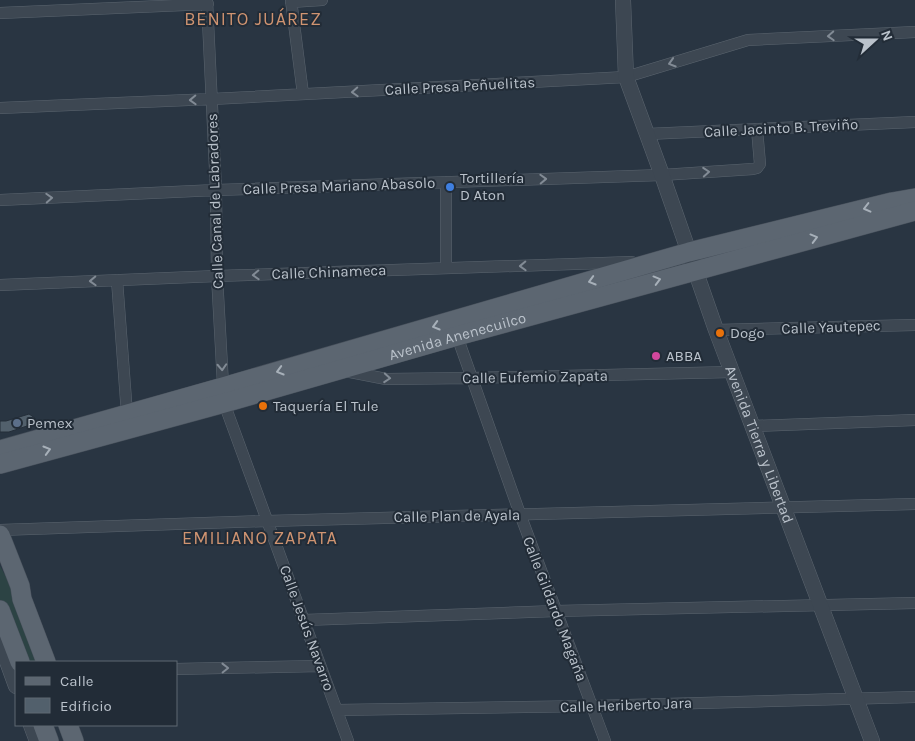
<svg xmlns="http://www.w3.org/2000/svg" width="915" height="741" viewBox="0 0 915 741" font-family="Karla,sans-serif">
  <style>
    .green { fill: #2c4344 }
    .building { fill: #52606c; stroke: #242e39 }
    .lines { fill: none; stroke-linecap: round; stroke-linejoin: round }
    .minor-casing { stroke: #5b656f; stroke-width: 12 }
    .tertiary-casing { stroke: #5b656f; stroke-width: 16 }
    .primary-casing { stroke: #47505b; stroke-width: 20 }
    .minor { stroke: #3d4752; stroke-width: 11 }
    .tertiary { stroke: #3d4752; stroke-width: 15 }
    .primary { stroke: #5c6671; stroke-width: 19 }
    .oneway { stroke: #828b95 }
    .oneway2 { stroke: #a7b0b9 }
    .shop-dot { fill: #3f7fe0; stroke: #222c37; stroke-width: 2 }
    .food-dot { fill: #e8710a; stroke: #222c37; stroke-width: 2 }
    .hotel-dot { fill: #d1479c; stroke: #222c37; stroke-width: 2 }
    .service-dot { fill: #5c6f8a; stroke: #222c37; stroke-width: 2 }
    .labels { text-anchor: middle; dominant-baseline: central; stroke-width: 4; stroke-linejoin: round; paint-order: stroke }
    .street-label { font-size: 15px; fill: #bac2cb; stroke: #222c37 }
    .poi-label { font-size: 15px; fill: #bac2cb; stroke: #222c37; text-anchor: start }
    .quarter-label { font-size: 18px; letter-spacing: 1px; fill: #d09471; stroke: #222c37 }
  </style>
  <rect width="100%" height="100%" fill="#293542"/>
  <path class="green" d="M0,566l12,22 32,74h-22l-22,-58z"/>
  <path class="building" d="M29,414l6,4 -2,6 -24,8h-9v-11h6z"/>
  <g class="lines">
    <defs>
      <path id="minor" d="M207,0l9,190 1,86 7,127 124,338
        M291,0l12,94
        M291,2l31,-2
        M0,13l208,-9
        M0,108l212,-9 414,-22 122,-37 167,-8
        M647,134l268,-12
        M446,182v86
        M0,200l216,-10 446,-15 91,-6 4,-1 3,-4 -3,-35
        M117,280l10,134
        M0,285l217,-9 415,-14
        M716,330l199,-5
        M457,336l63,178 85,227
        M345,371l41,8 85,-1 261,-6
        M753,426l162,-6
        M0,530l267,-9 648,-17
        M304,620l252,-9 359,-8
        M176,669l144,-3
        M337,710l255,-4 323,-9"/>
      <g id="tertiary">
        <path id="s1" d="M623,0l3,77 36,98 54,155 156,411"/>
        <path d="M0,642l16,44"/>
        <path d="M31,725l6,16"/>
      </g>
      <g id="primary">
        <path d="M0,450l223,-63 466,-135 203,-50 23,-4"/>
        <path id="s2" d="M0,464l224,-61 233,-67 458,-125"/>
        <path d="M0,535l20,51 2,13 24,63"/>
        <path d="M0,610l20,52"/>
        <path d="M43,725l6,16"/>
        <path d="M68,725l6,16"/>
      </g>
    </defs>
    <use href="#minor" class="minor-casing"/>
    <use href="#tertiary" class="tertiary-casing"/>
    <use href="#primary" class="primary-casing"/>
    <use href="#minor" class="minor"/>
    <use href="#tertiary" class="tertiary"/>
    <use href="#primary" class="primary"/>
  </g>
  <defs><path id="oneway-chevron" d="M-2-3.5L2.5 0L-2 3.5" fill="none" stroke-width="1.6" stroke-linecap="round" stroke-linejoin="round" transform="scale(1.25)"/></defs>
  <g class="oneway">
    <use href="#oneway-chevron" transform="translate(831 36) rotate(177)"/>
    <use href="#oneway-chevron" transform="translate(672 63) rotate(163)"/>
    <use href="#oneway-chevron" transform="translate(355 92) rotate(177)"/>
    <use href="#oneway-chevron" transform="translate(193 100) rotate(178)"/>
    <use href="#oneway-chevron" transform="translate(706 172) rotate(-4)"/>
    <use href="#oneway-chevron" transform="translate(543 179) rotate(-2)"/>
    <use href="#oneway-chevron" transform="translate(49 198) rotate(-3)"/>
    <use href="#oneway-chevron" transform="translate(523 266) rotate(178)"/>
    <use href="#oneway-chevron" transform="translate(256 275) rotate(178)"/>
    <use href="#oneway-chevron" transform="translate(93 281) rotate(178)"/>
    <use href="#oneway-chevron" transform="translate(222 367) rotate(87)"/>
    <use href="#oneway-chevron" transform="translate(387 378) rotate(4)"/>
    <use href="#oneway-chevron" transform="translate(225 668) rotate(-1)"/>
  </g>
  <g class="oneway2">
    <use href="#oneway-chevron" transform="translate(867 208) rotate(166)"/>
    <use href="#oneway-chevron" transform="translate(814 238) rotate(-15)"/>
    <use href="#oneway-chevron" transform="translate(657 280) rotate(-15)"/>
    <use href="#oneway-chevron" transform="translate(592 281) rotate(164)"/>
    <use href="#oneway-chevron" transform="translate(436 326) rotate(164)"/>
    <use href="#oneway-chevron" transform="translate(280 371) rotate(164)"/>
    <use href="#oneway-chevron" transform="translate(47 450) rotate(-16)"/>
  </g>
  <circle class="shop-dot" cx="450" cy="187" r="5"/>
  <g class="food-dot">
    <circle cx="720" cy="333" r="5"/>
    <circle cx="263" cy="406" r="5"/>
  </g>
  <circle class="hotel-dot" cx="656" cy="356" r="5"/>
  <circle class="service-dot" cx="17" cy="423" r="5"/>
  <g class="labels">
    <g class="street-label">
      <text transform="translate(460 86) rotate(-3)">Calle Presa Peñuelitas</text>
      <text transform="translate(781 128) rotate(-3)">Calle Jacinto B. Treviño</text>
      <text transform="translate(339 186) rotate(-2)">Calle Presa Mariano Abasolo</text>
      <text transform="translate(215 201) rotate(-92)">Calle Canal de Labradores</text>
      <text transform="translate(329 272) rotate(-2)">Calle Chinameca</text>
      <text transform="translate(831 327) rotate(-2)">Calle Yautepec</text>
      <text stroke="none"><textPath href="#s2" startOffset="475">Avenida Anenecuilco</textPath></text>
      <text transform="translate(535 377) rotate(-1)">Calle Eufemio Zapata</text>
      <text stroke="none"><textPath href="#s1" startOffset="468">Avenida Tierra y Libertad</textPath></text>
      <text transform="translate(457 516) rotate(-1)">Calle Plan de Ayala</text>
      <text transform="translate(555 609) rotate(69)">Calle Gildardo Magaña</text>
      <text transform="translate(307 628) rotate(70)">Calle Jesús Navarro</text>
      <text transform="translate(626 705) rotate(-2)">Calle Heriberto Jara</text>
    </g>
    <g class="poi-label">
      <text x="460" y="178">Tortillería<tspan x="460" dy="17">D Aton</tspan></text>
      <text x="730" y="333">Dogo</text>
      <text x="666" y="356">ABBA</text>
      <text x="273" y="406">Taquería El Tule</text>
      <text x="27" y="423">Pemex</text>
    </g>
    <g class="quarter-label">
      <text x="253" y="19">BENITO JUÁREZ</text>
      <text x="260" y="538">EMILIANO ZAPATA</text>
    </g>
  </g>
  <rect x="15" y="661" width="162" height="65" fill="#222c37" stroke="#5f6872"/>
  <rect x="25" y="677" width="25" height="8" fill="#5c6671" stroke="#5f6872"/>
  <text x="60" y="686" font-size="15" fill="#bac2cb">Calle</text>
  <rect x="25" y="698" width="25" height="15" fill="#52606c" stroke="#5f6872"/>
  <text x="60" y="711" font-size="15" fill="#bac2cb">Edificio</text>
  <g transform="translate(875 40) rotate(69)" stroke="#222c37" stroke-width="4" paint-order="stroke">
  <path d="M0-4L9 19L0 12L-9 19Z" fill="#bac2cb"/>
  <text y="-8" font-size="14" font-weight="bold" text-anchor="middle" fill="#bac2cb">N</text>
  </g>
</svg>
